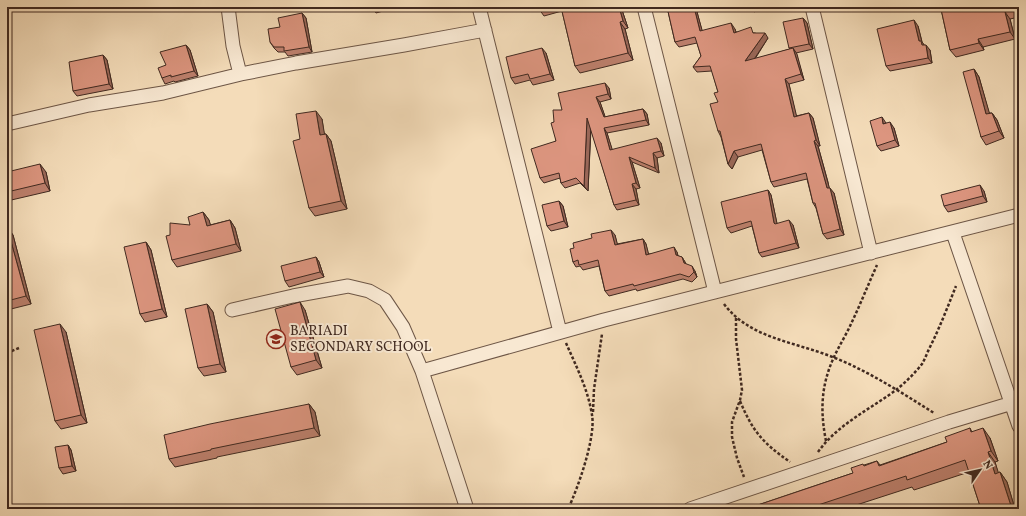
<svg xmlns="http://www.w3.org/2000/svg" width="1026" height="516" viewBox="0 0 1026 516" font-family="Vollkorn,serif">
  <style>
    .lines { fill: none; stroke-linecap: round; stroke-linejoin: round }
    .street-casing { stroke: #6d5646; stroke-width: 15 }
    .path { stroke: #402920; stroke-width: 2.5; stroke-dasharray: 3 2; stroke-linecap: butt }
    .street { stroke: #f8e8d2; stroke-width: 13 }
    .wall { fill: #bd806d; stroke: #402920 }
    .shaded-wall { fill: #9a6859; stroke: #402920 }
    .building { fill: #dc957f; stroke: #402920 }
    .labels { text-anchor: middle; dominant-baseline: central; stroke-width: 4; stroke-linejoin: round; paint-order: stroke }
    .poi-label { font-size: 14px; fill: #402920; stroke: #f8e8d2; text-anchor: start }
  </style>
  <rect width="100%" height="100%" fill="#f4dcb9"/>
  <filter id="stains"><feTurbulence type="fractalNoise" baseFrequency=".005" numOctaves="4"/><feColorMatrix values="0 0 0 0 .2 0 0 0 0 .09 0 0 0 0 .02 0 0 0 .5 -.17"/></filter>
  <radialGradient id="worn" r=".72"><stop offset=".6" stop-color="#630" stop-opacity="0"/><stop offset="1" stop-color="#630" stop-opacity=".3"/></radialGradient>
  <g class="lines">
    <defs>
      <path id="street" d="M228,7l5,39 7,28
        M479,7l81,325
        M644,7l71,285
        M812,7l59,246
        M7,124l82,-19 74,-12 78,-19 55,-11 108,-18 81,-15
        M953,233l66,193
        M232,310l61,-14 55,-10 21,5 16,9 18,27 19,44 45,138
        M422,371l182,-51 415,-105
        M690,509l259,-87 70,-21"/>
    </defs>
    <use href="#street" class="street-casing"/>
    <path class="path" d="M724,304c26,35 73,38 111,54 35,14 67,35 99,55
      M736,318v21l6,51 -2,10 -8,22v15l5,21 7,19
      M566,343c10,23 22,46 26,72 4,22 -14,73 -24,94
      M7,353l12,-5
      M740,401c13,31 23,42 50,61
      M593,412l1,-23 8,-55
      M826,441c-6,-30 -5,-56 8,-84 5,-11 12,-22 17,-33 9,-19 17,-39 26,-59
      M818,452c20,-28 51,-42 78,-62 9,-7 19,-17 26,-26 3,-5 5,-11 8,-17 10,-20 18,-41 26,-61"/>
    <use href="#street" class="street"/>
  </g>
  <path class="wall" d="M372,7h25l-21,6z
    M538,7h83l7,21 -3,1 8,31 -53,13 -5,-7 -13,-55 -18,5 -5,-7z
    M667,7h48l-18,5 5,19 33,-2 1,3 19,1 13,5 -13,21 35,-10 -1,-1 14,-30 4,5 6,26 -17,4 8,27 -15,4 7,32 13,-3 4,5 7,28h-2l10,36 1,6 5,5 10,42 -17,4 -4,-5 -7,-26 -3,-5 -6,-24 -33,8 -3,-5 -9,-32 -24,7 -6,12 -4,-5 -7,-27 -3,-6v-39l-6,-21 -15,1 -4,-5 8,-11 -4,-13 -18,4 -4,-5z
    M734,7h24l-3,5 -7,-4 -11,3z
    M1019,7v10l-9,2 5,20 -32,8 1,3 -28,7 -6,-7 -9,-41z
    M302,13l4,5 6,34 -24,4 -3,-4h-7l-4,-4 -4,-6 10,-15z
    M918,26l4,16 2,3 6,5 2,13 -42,8 -4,-5z
    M186,45l4,5 8,26 -23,6 -1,-1 -9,3 -3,-6 4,-13z
    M546,53l8,27 -21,5 -3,-5 -15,4 -4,-6z
    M103,55l4,5 6,29 -36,7 -4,-5z
    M974,69l5,8 10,36h3l5,7 7,18 -18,7 -5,-8z
    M609,88l2,11 -11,3 5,15 38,-8 4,5 2,11 -42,8 5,17 49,-7 3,13 -7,2 2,15 -27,-11 8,26 -4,1 3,16 -22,5 -3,-5 -23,-76 -3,62 -8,-8 -15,5 -4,-5 -1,-5 -16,5 -4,-5 16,-37 -2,-19 8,-12z
    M322,119l2,15h2l5,7 16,68 -32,7 -6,-8 -9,-69z
    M886,123l8,5 5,18 -18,5 -4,-5z
    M7,172h39l4,19 -43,10z
    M768,190l3,5 6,29 16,1 6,23 -37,9 -3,-4 -7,-27 -21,7 -4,-5z
    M984,191l3,11 -39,10 -4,-6z
    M559,201l4,5 5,21 -17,4 -4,-5z
    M203,212l6,8 1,5 20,-5 5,8 6,23 -64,16 -5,-7 -2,-25 20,-10z
    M7,227l6,8 18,69 -24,6z
    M615,235l2,9 26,-5 3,5 2,10 29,-2 1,4 4,1 3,5 1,2 9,7 2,6 -5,5 -9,-3 -46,12 -1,-2 -27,7 -4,-5 -6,-25 -16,4 -3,-4 -4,1 -3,-5 1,-14z
    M146,242l5,8 16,67 -22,5 -5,-8z
    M316,257l3,5 5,15 -35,10 -4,-6z
    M207,304l6,8 13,60 -22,4 -6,-8z
    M305,310l17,58 -25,7 -6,-8z
    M66,332l21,91 -26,6 -6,-8z
    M309,404l6,8 5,24 -103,21v1l-42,9 -6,-8z
    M970,428l2,4 18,6 8,23 -3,1 3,11 2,-1 7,10 8,27h-33l-2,-3 -11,-34 -55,18 -2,-3 -68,22h-98l107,-36 11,-8 13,-4 3,4 67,-23z
    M68,445l3,5 5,21 -13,3 -4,-6z"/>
  <path class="shaded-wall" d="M619,7h2l7,21 -5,-7z
    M694,7l3,5 7,25 -4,-6z
    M752,7h6l-3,5z
    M1005,12l5,7 5,20 -5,-7z
    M302,13l4,5 6,34 -3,-5z
    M803,18l4,5 6,26 -4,-5z
    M914,20l4,6 4,16 3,4v5l-6,-10z
    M620,22l5,7 8,31 -5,-7z
    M731,23l4,6 3,10 -4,-6z
    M765,33l3,5 -19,29 -4,-6z
    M978,39l5,8 1,3 -5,-7z
    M186,45l4,5 8,26 -4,-5z
    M926,45l4,5 2,13 -4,-5z
    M542,48l4,5 8,27 -4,-6z
    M793,48l4,6 7,26 -3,-6z
    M103,55l4,5 6,29 -4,-5z
    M974,69l5,8 13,45 -6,-8z
    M785,79l4,5 9,38 -4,-5z
    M605,83l4,5 2,11 -3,-5z
    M596,97l4,5 7,20 -3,-5z
    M643,109l4,5 2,11 -3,-5z
    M316,111l6,8 4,24 -6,-8z
    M809,113l4,5 7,28 -4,-6z
    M992,113l5,7 7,18 -5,-7z
    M882,117l4,6 -3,1z
    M587,118l4,5 -3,68 -4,-5z
    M890,122l4,6 5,18 -4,-6z
    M604,128l3,5 7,22 -4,-5z
    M326,134l5,7 16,68 -6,-8z
    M657,138l4,5 3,13 -3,-5z
    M814,141l4,5 13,48 -4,-6z
    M734,151l4,6 -6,12 -4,-5z
    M653,153l4,5 2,15 -4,-5z
    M629,157l3,5 8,26 -4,-5z
    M40,164l6,8 4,19 -5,-8z
    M632,184l4,5 3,16 -3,-5z
    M980,185l4,6 3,11 -4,-6z
    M830,188l4,5 10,42 -4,-6z
    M768,190l3,5 7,33 -4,-5z
    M559,201l4,5 5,21 -4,-6z
    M203,212l6,8 4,13 -6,-7z
    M230,220l5,8 6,23 -5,-7z
    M789,220l4,5 6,23 -3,-5z
    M7,227l6,8 18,69 -5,-8z
    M611,230l4,5 4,15 -4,-5z
    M643,239l3,5 4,15 -4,-4z
    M146,242l5,8 16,67 -5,-8z
    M674,247l3,5 2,8 -3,-5z
    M316,257l3,5 5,15 -4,-5z
    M682,257l3,5 2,6 -3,-5z
    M692,266l3,5 2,6 -3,-5z
    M300,302l5,8 17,58 -6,-8z
    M207,304l6,8 13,60 -6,-8z
    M60,324l6,8 21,91 -6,-8z
    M309,404l6,8 5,24 -6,-8z
    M983,428l7,10 8,23 -7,-10z
    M68,445l3,5 5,21 -4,-5z
    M988,452l7,10 7,22 -7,-10z
    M1000,472l7,10 8,27h-3z"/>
  <path class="building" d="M538,7h9l-8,2z
    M561,7h58l4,14 -3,1 8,31 -53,13z
    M667,7h27l6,24 31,-8 3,10 17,-6 2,6h12l-20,28 48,-13 8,26 -16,5 9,38 15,-4 7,27 -2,1 10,36 3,11h3l10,41 -17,5 -8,-31h-2l-7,-30 -35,9 -10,-38 -27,7 -6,13 -8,-33h-2l-8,-27 8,-2 -4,-9 4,-1 -8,-26 -17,1 8,-11 -6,-19 -20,5z
    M950,7h68v2l-13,3 5,20 -32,7 1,4 -29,7 -9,-41z
    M302,13l7,34 -25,4v-4h-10l-4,-5 -2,-13 12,-2 -2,-9z
    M803,18l6,26 -20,4 -6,-26z
    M914,20l5,21h2l1,4h4l2,13 -42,8 -9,-37z
    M186,45l8,26 -23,6v-2l-9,3 -4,-10 8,-3 -6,-13z
    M542,48l8,26 -20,5 -2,-5 -17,4 -5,-21z
    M103,55l6,29 -36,7 -4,-29z
    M974,69l12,45 6,-1 7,18 -18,6 -18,-65z
    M605,83l3,11 -12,3 8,20 39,-8 3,11 -42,8 6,22 47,-12 4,13 -8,2 2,15 -26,-11 7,26 -4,1 4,16 -22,5 -27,-87 -3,68 -8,-8 -15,5 -2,-10 -19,5 -9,-29 25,-8 -5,-18 3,-1 -1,-12h9l-4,-17z
    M316,111l4,24 6,-1 15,67 -32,7 -16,-67 7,-2 -4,-25z
    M882,117l1,7 7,-2 5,18 -18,6 -7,-25z
    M40,164l5,19 -38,9v-20z
    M980,185l3,11 -39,10 -3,-11z
    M768,190l6,33 1,1 14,-4 7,23 -37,10 -8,-32 -24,7 -6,-26z
    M559,201l5,20 -17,5 -5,-21z
    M203,212l4,14 23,-6 6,24 -64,16 -6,-24 4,-1v-12l20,2 -2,-8z
    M7,227l19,69 -19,5z
    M611,230l4,15 28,-6 3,16 28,-8 2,8 6,2 2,6 8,3 2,6 -5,5 -9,-3 -46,12 -1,-2 -28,7 -7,-31 -19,5 -1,-5 -5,2 -3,-13 4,-1 -1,-5 19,-5 -1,-4z
    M146,242l16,67 -22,5 -16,-67z
    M316,257l4,15 -35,9 -4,-15z
    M300,302l16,58 -25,7 -16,-58z
    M207,304l13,60 -22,4 -13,-59z
    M60,324l21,91 -26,6 -21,-91z
    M309,404l5,24 -103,21v1l-42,9 -5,-24 46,-11z
    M970,428l1,4 12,-4 8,23 -3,1 7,22 5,-2 12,37h-29l-1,-3h-2l-15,-46 -58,20 -1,-4 -100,33h-60l107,-36 -2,-5 12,-4 1,2 13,-5 2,5 68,-24 -2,-5z
    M68,445l4,21 -13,2 -4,-21z"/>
  <defs>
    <symbol id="school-ring" viewBox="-11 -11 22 22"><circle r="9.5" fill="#f8e8d2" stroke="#8f2418" stroke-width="1.5"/><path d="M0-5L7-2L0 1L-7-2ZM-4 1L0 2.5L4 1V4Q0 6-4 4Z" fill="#8f2418"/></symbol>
  </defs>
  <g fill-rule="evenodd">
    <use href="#school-ring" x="265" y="328" width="22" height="22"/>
  </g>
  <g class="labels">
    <g class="poi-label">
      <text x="290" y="331">BARIADI<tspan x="290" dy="16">SECONDARY SCHOOL</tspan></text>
    </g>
  </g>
  <rect width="1026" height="516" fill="none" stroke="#f4dcb9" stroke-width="24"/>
  <rect x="8" y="8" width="1010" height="500" fill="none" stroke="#402920" stroke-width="2"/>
  <rect x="12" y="12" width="1002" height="492" fill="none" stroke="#402920"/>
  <g transform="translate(980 470) rotate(56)" stroke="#f8e8d2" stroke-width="3" paint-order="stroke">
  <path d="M0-3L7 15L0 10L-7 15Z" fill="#402920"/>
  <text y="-6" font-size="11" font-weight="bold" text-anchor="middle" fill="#402920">N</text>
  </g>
  <rect width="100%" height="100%" filter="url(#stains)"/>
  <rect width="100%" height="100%" fill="url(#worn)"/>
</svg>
